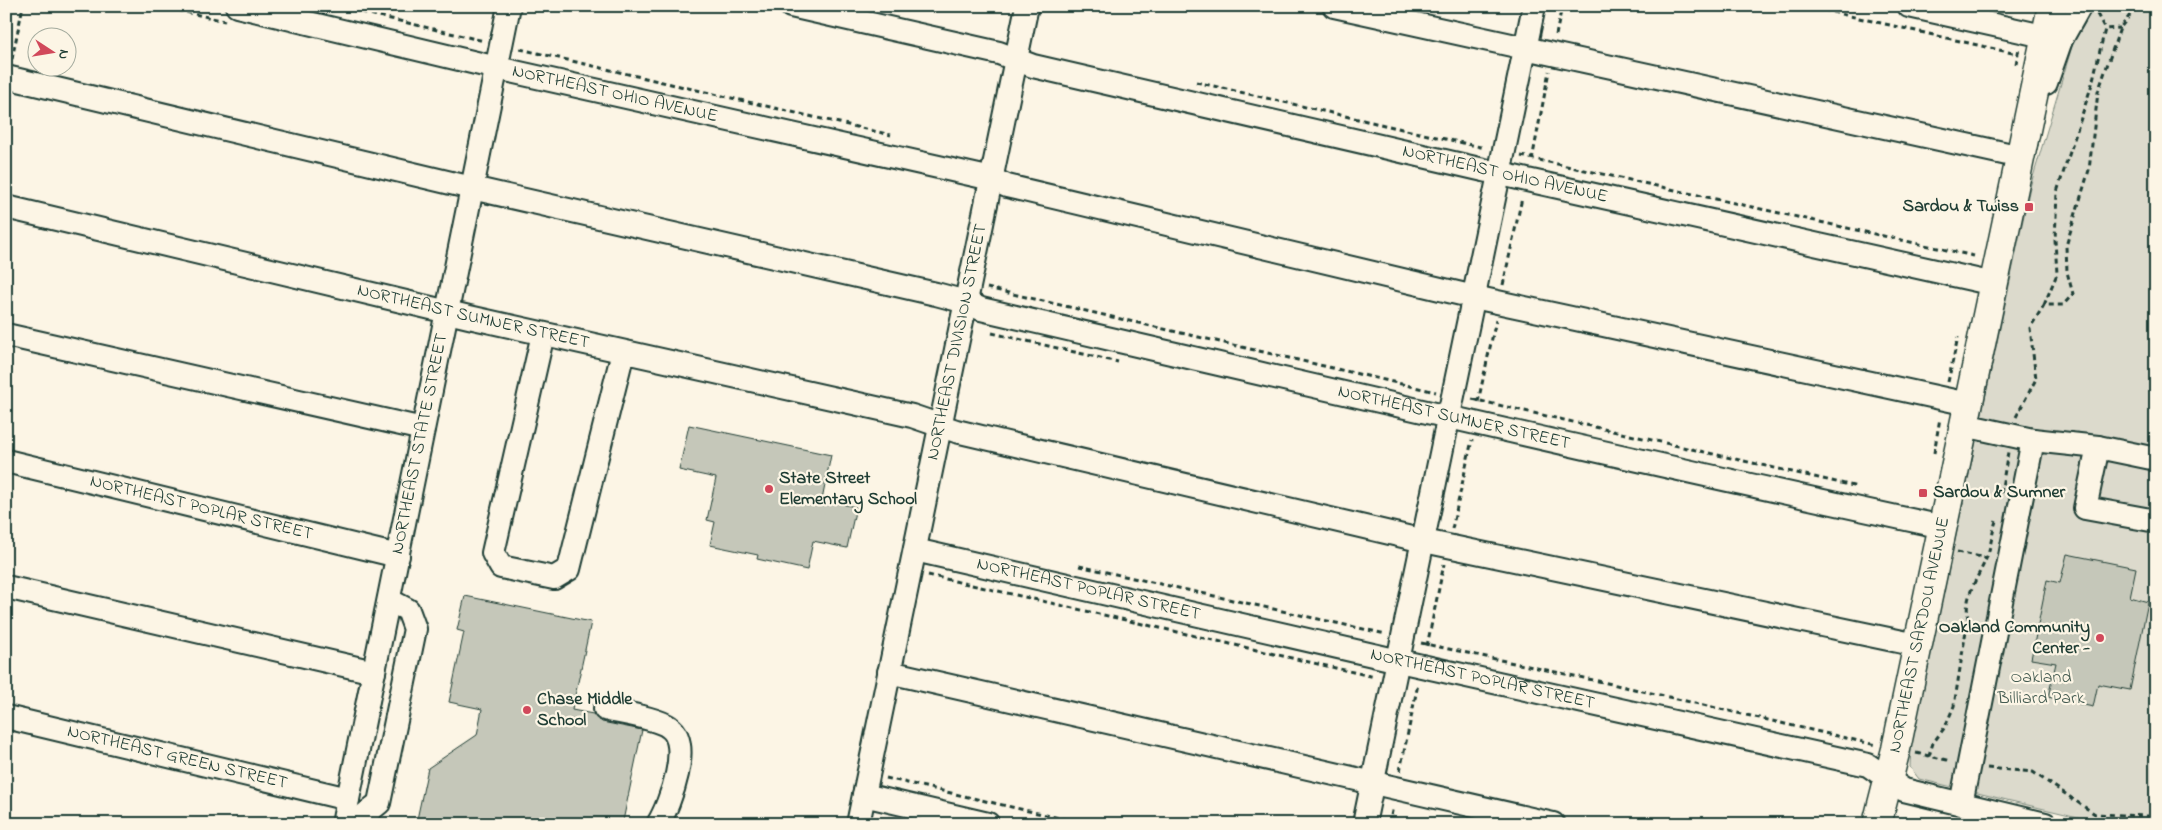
<svg xmlns="http://www.w3.org/2000/svg" width="2162" height="830" viewBox="0 0 2162 830" font-family="'Indie Flower',sans-serif">
  <style>
    .green { fill: #dcdacc; stroke: #7e8c80 }
    .building { fill: #c5c7b9; stroke: #1f3d34 }
    .lines { fill: none; stroke-linecap: round; stroke-linejoin: round }
    .minor-casing { stroke: #1f3d34; stroke-width: 26 }
    .major-casing { stroke: #1f3d34; stroke-width: 31 }
    .path { stroke: #1f3d34; stroke-width: 3; stroke-dasharray: 5 4; stroke-linecap: butt }
    .minor { stroke: #fcf5e5; stroke-width: 22 }
    .major { stroke: #fcf5e5; stroke-width: 28 }
    .poi-dot { fill: #d1495b; stroke: #fcf5e5; stroke-width: 2 }
    .labels { text-anchor: middle; dominant-baseline: central; stroke-width: 4.5; stroke-linejoin: round; paint-order: stroke }
    .street-label { font-size: 18px; fill: #1f3d34; stroke: #fcf5e5 }
    .poi-label { font-size: 18px; font-weight: bold; fill: #1f3d34; stroke: #fcf5e5; text-anchor: start }
    .park-label { font-size: 18px; fill: #455c52; stroke: #fcf5e5 }
  </style>
  <rect width="100%" height="100%" fill="#fcf5e5"/>
  <filter id="ink" filterUnits="userSpaceOnUse"><feTurbulence type="fractalNoise" baseFrequency=".02" numOctaves="2"/><feDisplacementMap in="SourceGraphic" scale="10" xChannelSelector="R" yChannelSelector="G"/><feConvolveMatrix kernelMatrix="1 2 1 2 8 2 1 2 1" color-interpolation-filters="sRGB"/></filter>
  <g filter="url(#ink)">
    <path class="green" d="M2095,6h61v818h-49l-188,-45 -9,-12 1,-20 119,-560 43,-144z"/>
    <path class="building" d="M689,425l142,30 -9,45 34,7 -9,41 -34,-7 -6,29 -50,-11 1,-4 -48,-10 5,-23 -8,-2 9,-42 -37,-8z
      M2067,554l69,14 -6,29 18,5 -18,88 -32,-6 -5,23 -45,-10 8,-34 -25,-4 16,-79 13,3z
      M465,596l126,26 -19,88 21,4 9,8 40,8 -19,91 -5,-1 -1,4h-201l12,-56 49,-33 5,-26 -33,-7 15,-70 -7,-2z"/>
    <g class="lines">
      <defs>
        <g id="minor">
          <path id="s1" d="M237,6l260,62 495,111 15,7 467,111 494,107"/>
          <path id="s2" d="M791,6l208,47 34,13 494,114 467,104"/>
          <path d="M1334,6l687,151 5,-15"/>
          <path d="M1909,6l152,34"/>
          <path id="s3" d="M6,77l466,111 464,106 30,8 15,7c320,74 640,149 962,218"/>
          <path d="M2046,83l15,-43 19,-34"/>
          <path id="s4" d="M6,207l463,110 443,99 44,15 468,110 493,104"/>
          <path d="M543,334l-50,219 8,14 53,11 15,-9 54,-217"/>
          <path d="M6,335l417,94"/>
          <path d="M1964,425l69,15 65,7 58,12"/>
          <path d="M2098,447l-13,61 71,13"/>
          <path id="s5" d="M6,461l392,95"/>
          <path id="s6" d="M915,550l484,111 469,104 36,25 141,34"/>
          <path d="M6,587l368,85"/>
          <path d="M889,672l664,152"/>
          <path d="M605,709c16,4 52,9 64,18 24,16 1,77 -11,97"/>
          <path id="s7" d="M6,717l342,82"/>
          <path d="M864,795l124,29"/>
          <path d="M1961,804l72,-364"/>
          <path id="s8" d="M343,824l166,-818"/>
          <path d="M344,824l19,-8 16,-13 36,-174 -7,-19 -19,-10"/>
          <path id="s9" d="M858,824l169,-818"/>
          <path d="M1364,824l170,-818"/>
        </g>
        <g id="major">
          <path id="s10" d="M1877,824l19,-75 156,-743"/>
        </g>
      </defs>
      <use href="#minor" class="minor-casing"/>
      <use href="#major" class="major-casing"/>
      <path class="path" d="M160,6l65,15
        M336,6l148,35
        M1806,6l211,48
        M2097,14l8,15
        M1556,35l6,-29
        M520,49l371,86
        M12,59l11,-53
        M2016,64l3,-16
        M1196,82l289,66
        M1521,156l453,100
        M1532,160l17,-89
        M1503,285l19,-87
        M987,288l449,104
        M2044,305l13,-31 -2,-34 2,-48 35,-108 13,-55 15,-1
        M992,333l126,29
        M1948,382l10,-45
        M1472,399l386,88
        M1478,402l18,-82
        M2016,417l20,-38 -6,-51 14,-23h19l10,-11 -6,-22 -1,-26 23,-76 9,-78 22,-64 17,-22
        M1934,453l6,-35
        M2001,493l7,-41
        M1452,529l20,-89
        M1957,552l29,6
        M1079,566l307,68
        M928,575l447,102
        M1421,643l200,43 255,59
        M1427,646l17,-82
        M1916,753l35,8
        M1929,756l4,-13 12,-16 9,-21 14,-88c-4,-23 9,-38 18,-59 5,-12 6,-26 10,-38
        M1987,768l46,4 62,42 53,2 8,3
        M1400,771l18,-87
        M886,778l199,46
        M1389,824l4,-17"/>
      <use href="#minor" class="minor"/>
      <use href="#major" class="major"/>
    </g>
  </g>
  <g class="poi-dot">
    <rect x="2024" y="202" width="10" height="10" rx="2.5"/>
    <circle cx="769" cy="489" r="5"/>
    <rect x="1918" y="488" width="10" height="10" rx="2.5"/>
    <circle cx="2100" cy="638" r="5"/>
    <circle cx="527" cy="710" r="5"/>
  </g>
  <g class="labels">
    <g class="street-label">
      <text stroke="none"><textPath href="#s1" startOffset="388">NORTHEAST OHIO AVENUE</textPath></text>
      <text stroke="none"><textPath href="#s2" startOffset="734">NORTHEAST OHIO AVENUE</textPath></text>
      <text stroke="none"><textPath href="#s4" startOffset="480">NORTHEAST SUMNER STREET</textPath></text>
      <text stroke="none"><textPath href="#s9" startOffset="492">NORTHEAST DIVISION STREET</textPath></text>
      <text stroke="none"><textPath href="#s3" startOffset="1488">NORTHEAST SUMNER STREET</textPath></text>
      <text stroke="none"><textPath href="#s8" startOffset="388">NORTHEAST STATE STREET</textPath></text>
      <text stroke="none"><textPath href="#s5" startOffset="201">NORTHEAST POPLAR STREET</textPath></text>
      <text stroke="none"><textPath href="#s6" startOffset="178">NORTHEAST POPLAR STREET</textPath></text>
      <text stroke="none"><textPath href="#s10" startOffset="194">NORTHEAST SARDOU AVENUE</textPath></text>
      <text stroke="none"><textPath href="#s6" startOffset="582">NORTHEAST POPLAR STREET</textPath></text>
      <text stroke="none"><textPath href="#s7" startOffset="176">NORTHEAST GREEN STREET</textPath></text>
    </g>
    <g class="poi-label">
      <text x="2019" y="207" text-anchor="end">Sardou &amp; Twiss</text>
      <text x="779" y="479">State Street<tspan x="779" dy="21">Elementary School</tspan></text>
      <text x="1933" y="493">Sardou &amp; Sumner</text>
      <text x="2090" y="628" text-anchor="end">Oakland Community<tspan x="2090" dy="21">Center -</tspan></text>
      <text x="537" y="700">Chase Middle<tspan x="537" dy="21">School</tspan></text>
    </g>
    <g class="park-label">
      <text x="2041" y="678">Oakland<tspan x="2041" dy="21">Billiard Park</tspan></text>
    </g>
  </g>
  <rect width="2162" height="830" fill="none" stroke="#fcf5e5" stroke-width="25"/>
  <rect x="12" y="12" width="2137" height="805" fill="none" stroke="#1f3d34" stroke-width="2" filter="url(#ink)"/>
  <g transform="translate(52 52) rotate(102)"><circle r="24" fill="#fcf5e5" stroke="#a4ab9e"/>
  <path d="M0-4L9 19L0 12L-9 19Z" fill="#d1495b"/>
  <text y="-8" font-size="14" font-weight="bold" text-anchor="middle" fill="#1f3d34">N</text>
  </g>
</svg>
